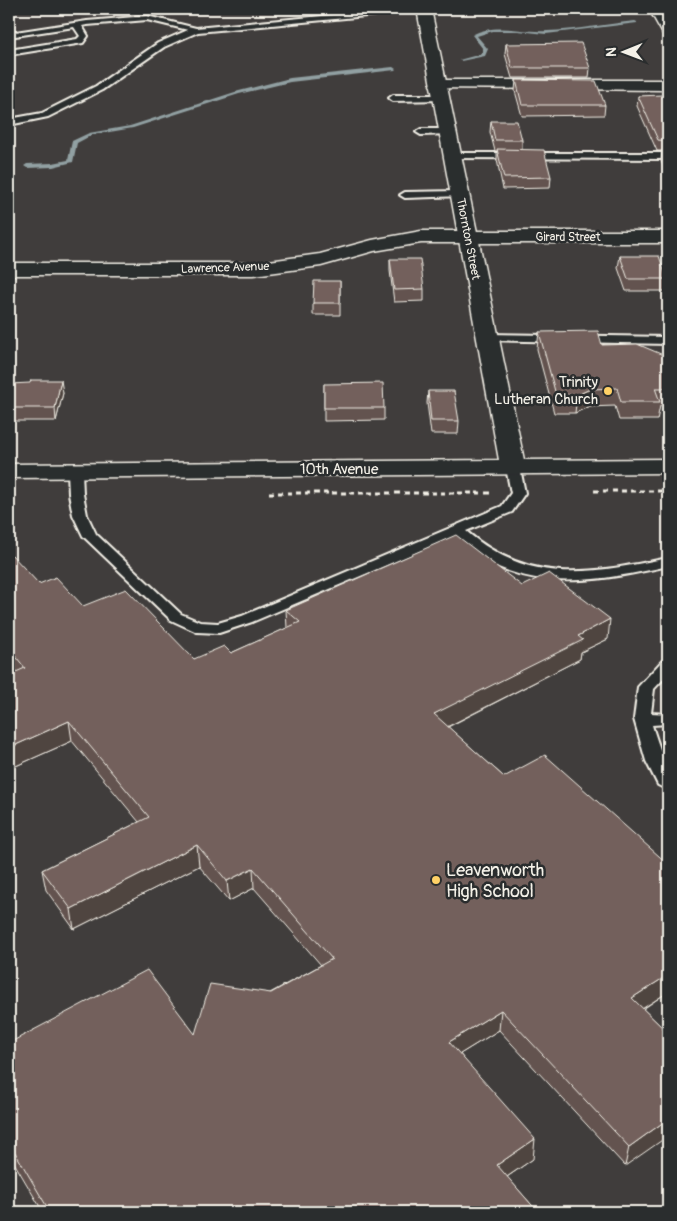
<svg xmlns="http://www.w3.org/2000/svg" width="677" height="1221" viewBox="0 0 677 1221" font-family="Pangolin,sans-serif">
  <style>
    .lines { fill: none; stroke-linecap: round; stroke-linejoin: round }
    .stream { fill: #91a0a2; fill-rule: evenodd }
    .lane-casing { stroke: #f4f1e8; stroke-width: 4 }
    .street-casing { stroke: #f4f1e8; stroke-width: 3 }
    .secondary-casing { stroke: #f4f1e8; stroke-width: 3 }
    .path { stroke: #f4f1e8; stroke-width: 3; stroke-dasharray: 5 4; stroke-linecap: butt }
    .lane { fill: #2a2d2e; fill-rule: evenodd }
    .street { fill: #2a2d2e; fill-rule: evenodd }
    .secondary { fill: #2a2d2e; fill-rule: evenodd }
    .wall { fill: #63534f; stroke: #f4f1e8 }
    .shaded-wall { fill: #504440; stroke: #f4f1e8 }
    .building { fill: #73615c; stroke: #f4f1e8 }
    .poi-dot { fill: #ffd166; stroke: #2a2d2e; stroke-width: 2 }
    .labels { text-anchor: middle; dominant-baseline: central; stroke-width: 5; stroke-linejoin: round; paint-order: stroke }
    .far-street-label { font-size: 12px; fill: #f4f1e8; stroke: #2a2d2e }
    .poi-label { font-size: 15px; fill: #f4f1e8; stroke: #2a2d2e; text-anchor: end }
    .street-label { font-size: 15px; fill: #f4f1e8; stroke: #2a2d2e }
    .near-poi-label { font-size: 18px; fill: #f4f1e8; stroke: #2a2d2e; text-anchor: start }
  </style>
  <rect width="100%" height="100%" fill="#403d3c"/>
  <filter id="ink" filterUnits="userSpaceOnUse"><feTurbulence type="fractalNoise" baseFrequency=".02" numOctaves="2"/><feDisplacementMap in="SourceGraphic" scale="10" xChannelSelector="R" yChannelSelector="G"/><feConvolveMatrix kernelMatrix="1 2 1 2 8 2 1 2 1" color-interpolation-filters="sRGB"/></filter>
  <g filter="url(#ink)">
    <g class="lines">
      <path class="stream" d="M635,21l2,1v1l-91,11 -28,-3h-25l-16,5 11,13 -3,7 -24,5 -2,-1 22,-6 2,-5 -11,-14c24,-13 50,-2 75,-4 29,-1 59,-7 88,-10z
        M393,67l3,2 -1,1 -105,12 -51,12 -106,34 -41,7 -15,8 -4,19 -20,5 -26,1 -3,-2 3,-2 26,-1 15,-3 4,-19 17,-8 41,-7 105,-34 55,-14z"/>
      <defs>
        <path id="lane" d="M396,9h27l-4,2 -221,21 -34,15 -62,43 -54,27 -39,8v-6l33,-6 54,-27 62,-43 30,-13 -41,-10 -60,5 -5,1 6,10 -5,7 -74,12v-5l68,-11 3,-3 -6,-9 -65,10v-4l78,-12 60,-5 49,12z
          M440,95l4,3 -1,2 -50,1 -4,-3 4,-3z
          M447,129l3,1v4l-29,1 -5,-3 5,-3z
          M451,153h217v6l-220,-1 -2,-2z
          M459,191l4,1v4l-58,2 -5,-3 5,-3z
          M488,334l180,3v7l-184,-4 -2,-2z
          M513,464l7,4 5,25 -13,19 -46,19c65,56 126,42 202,27v8c-59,13 -127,27 -183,-6 -11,-7 -21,-15 -30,-24l-203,86 -33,11 -22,-1 -26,-12 -88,-84 -10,-21 -4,-21 -1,-23 2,-3h10l2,3 1,23 4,21 9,19 85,80 19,8 18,1 24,-7 260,-110 9,-13 -5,-25z
          M668,660v14l-14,15 -3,24 17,1v10l-16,1c6,21 17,43 16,65l-10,-5 -12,-24 -12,-42 4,-32 24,-26z"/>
        <path id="street" d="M649,9h14l5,9v17l-5,-1z
          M438,80h230v10l-236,-2 -2,-3 2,-3z
          M421,231h247v12h-247l-47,8 -53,15 -67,9h-245v-12h245l66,-9 52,-14z"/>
        <path id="secondary" d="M417,9h14l93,451 144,-1v14l-659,5v-14l490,-4z"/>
      </defs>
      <use href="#lane" class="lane-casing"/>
      <use href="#street" class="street-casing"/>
      <use href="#secondary" class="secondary-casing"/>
      <path class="path" d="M594,491h74
        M269,493h224"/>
      <use href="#lane" class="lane"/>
      <use href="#street" class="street"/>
      <use href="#secondary" class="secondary"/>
    </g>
    <path class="wall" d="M506,44l84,24 -1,10h-77l-7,-24z
      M516,80l89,25 -1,10 -82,1 -7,-25z
      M638,96l30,12v70l-7,-17 1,-10h-5l-20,-45z
      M491,121l31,19v10l29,27 -1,11 -47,1 -6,-29v-9h-2l-5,-19z
      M620,256l47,23 -1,12h-40l-8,-23z
      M390,259l34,30v12l-30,1 -4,-31z
      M340,281v34h-27v-12z
      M539,332l129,25v48l-8,1 -3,14h-38l-4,-14 -27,1 -13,6h-21l-17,-64z
      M324,384l60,24v12l-60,1z
      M9,388l54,5 -7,28h-47z
      M428,391l31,30 -1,13h-27l-4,-31z
      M9,556l30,28 44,22 111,53 37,-6 56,-25 -1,-18 236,-24 86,53 -27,13 -1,7 -132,68 56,50 164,87v128l-25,17 25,24 -43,133 -126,-136 -39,24 73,105 -26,18 31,35h-495l-34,-58v-111l186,-9 126,-69 -67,-77 -25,13 -30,-35 -125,63 -28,-39 -4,-20 97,-48 -67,-81 -63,28v-94l7,-3 -7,-8z"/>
    <path class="shaded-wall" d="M61,380l2,13 -7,28 -1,-13z
      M590,389l-2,18 -13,6 2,-18z
      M610,619l-2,20 -27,13 -1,7 -147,75 1,-20 144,-78z
      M69,721l3,20 -63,28v-21z
      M197,845l2,21 -125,63 -3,-20z
      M253,868l1,20 -25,13 -2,-20z
      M668,975v17l-40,26 4,-20z
      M501,1010l-2,20 -52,32 2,-20z
      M668,1119v17l-43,30 4,-19z
      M535,1139l-2,20 -38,26 2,-20z"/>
    <path class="building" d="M581,43l9,25h-78l-6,-24z
      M516,80l80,1 9,24h-83z
      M662,95l6,13v33l-10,-1 -20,-44z
      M491,121h26l5,19h-27z
      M497,149l47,1 7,27 -47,1z
      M662,150h6v13z
      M620,256h39l8,23h-39z
      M390,259h30l4,30 -30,1z
      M314,281h26v22h-27z
      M598,331l4,14 35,-1 31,13v31h-13l5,14h-39l-4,-14 -27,1 -13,6h-21l-17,-63z
      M31,380h30l-6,28h-46v-20l1,-4 20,-1z
      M383,383l1,25h-60v-24z
      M428,391h26l5,30h-28z
      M456,535l66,51 27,-13 61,46 -32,17 5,4 -149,74 70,63 41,-22 123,109v111l-36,23 36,35v86l-39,28 -128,-137 -52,32 86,97 -38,26 41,47h-488l-41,-70v-99l138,-73 48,64 15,-50 61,9 61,-34 -79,-91 -26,13 -30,-36 -126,64 -29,-39 107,-53 -80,-96 -60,27v-73l16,-7 -16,-20v-92l3,-1 27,29 17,-7 27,29 43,-17 68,70 30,-13 7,7 69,-31 -14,-12z"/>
  </g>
  <g class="poi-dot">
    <circle cx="608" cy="391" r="5"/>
    <circle cx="436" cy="880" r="5"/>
  </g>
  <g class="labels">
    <g class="far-street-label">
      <text x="568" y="237">Girard Street</text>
      <text transform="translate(468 239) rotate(79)">Thornton Street</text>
      <text transform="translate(225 268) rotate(-2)">Lawrence Avenue</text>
    </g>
    <g class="poi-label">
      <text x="598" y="382">Trinity<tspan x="598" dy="17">Lutheran Church</tspan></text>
    </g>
    <g class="street-label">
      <text x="339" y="469">10th Avenue</text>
    </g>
    <g class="near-poi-label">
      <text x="446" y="870">Leavenworth<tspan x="446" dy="21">High School</tspan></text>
    </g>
  </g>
  <rect width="677" height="1221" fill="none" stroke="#2a2d2e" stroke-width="30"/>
  <rect x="15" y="15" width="647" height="1191" fill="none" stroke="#f4f1e8" stroke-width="2" filter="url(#ink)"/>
  <g transform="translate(624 52) rotate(269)" stroke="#2a2d2e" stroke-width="4" paint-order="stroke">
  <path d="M0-4L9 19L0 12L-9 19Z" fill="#f4f1e8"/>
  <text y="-8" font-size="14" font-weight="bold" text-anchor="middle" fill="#f4f1e8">N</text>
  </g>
</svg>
